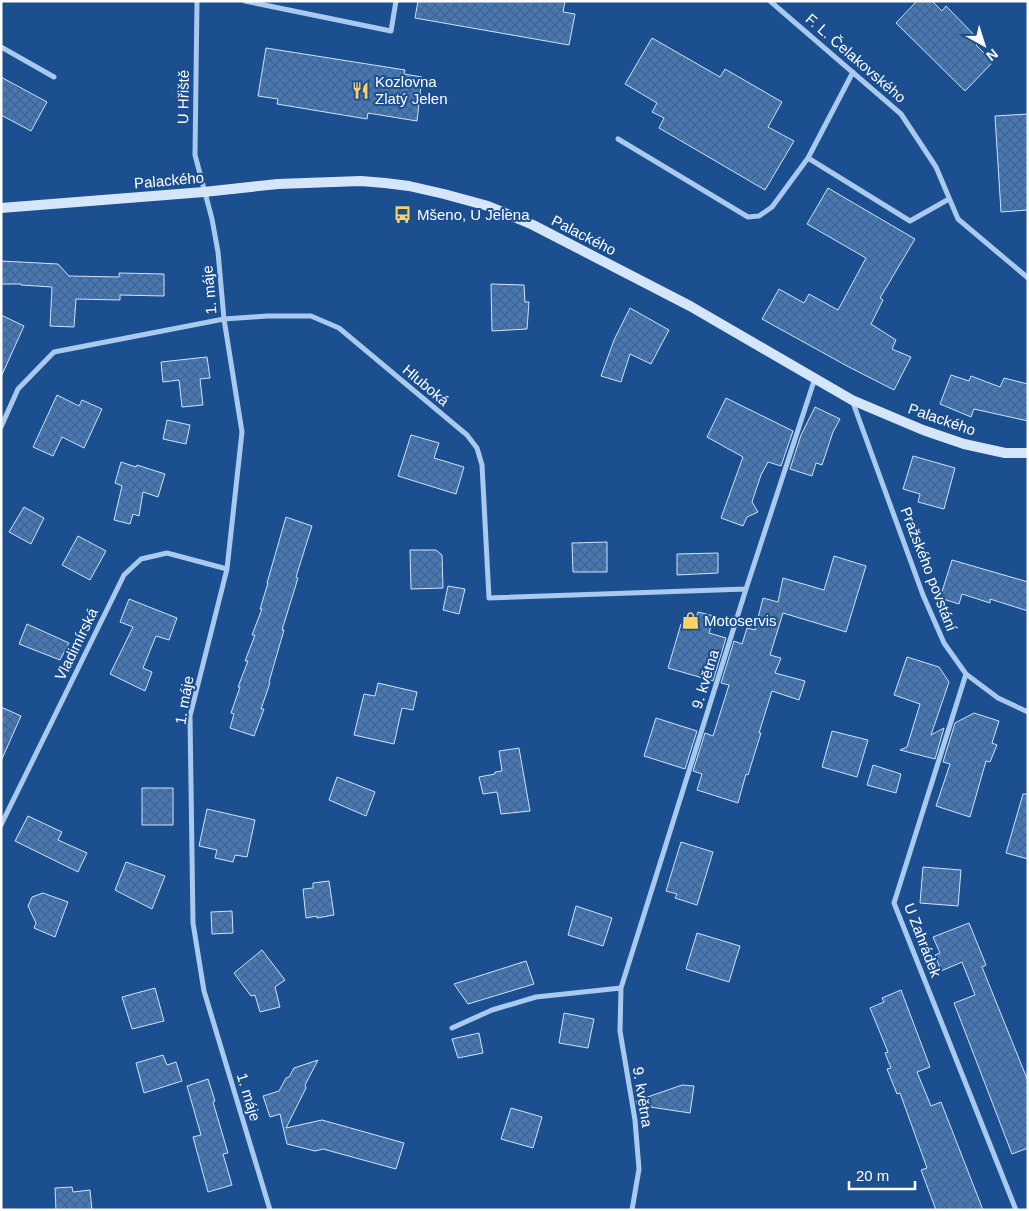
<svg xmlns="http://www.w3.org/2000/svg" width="1029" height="1211" viewBox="0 0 1029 1211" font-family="Helvetica,sans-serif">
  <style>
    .building { fill: url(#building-cross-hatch); stroke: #cfe3fa }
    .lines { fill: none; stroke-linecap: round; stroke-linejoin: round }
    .street { stroke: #a9c9ee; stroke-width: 5 }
    .secondary { stroke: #d6e6fa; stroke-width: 10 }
    .labels { text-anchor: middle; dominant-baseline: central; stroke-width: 4; stroke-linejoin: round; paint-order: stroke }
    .street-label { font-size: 15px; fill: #fff; stroke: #1b4f8f }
    .poi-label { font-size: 15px; fill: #fff; stroke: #1b4f8f; text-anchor: start }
  </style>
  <defs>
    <pattern id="building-cross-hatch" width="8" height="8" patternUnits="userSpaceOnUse" patternTransform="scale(1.25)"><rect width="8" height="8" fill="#4478b7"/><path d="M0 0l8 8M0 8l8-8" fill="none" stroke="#486282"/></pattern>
  </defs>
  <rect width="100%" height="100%" fill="#1b4f8f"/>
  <path class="building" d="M418,1h147l-2,11 12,2 -6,31 -154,-27z
    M917,1h15l10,10 4,-5 34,35 -4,4 17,17 -28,29 -69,-68z
    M652,38l68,39 5,-8 57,33 -14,25 26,14 -29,49 -106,-62 5,-10 -12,-6 5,-9 -32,-19z
    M266,48l139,22 -1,4 18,3 -5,44 -49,-8 -1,6 -90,-15 1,-5 -20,-3z
    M1,77l46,25 -16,29 -30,-16z
    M1028,114v96l-27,2 -6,-96z
    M828,188l87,51 -35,59 3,2 -12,24 25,16 -4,9 19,8 -17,33 -47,-24 -85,-47 17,-30 25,14 5,-9 29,16 28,-52 -59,-34z
    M1,261l57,3 11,12 50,1v-4l45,1v22l-44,-1v5l-44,-1 -2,28 -24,-1 2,-39 -31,-2v-1h-20z
    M491,284l33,1 1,17h4l-2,27 -35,2z
    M630,308l39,22 -18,34 -21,-10 -9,28 -20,-6 13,-36z
    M1,315l23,11 -23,51z
    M207,357l3,21 -10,1 3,26 -21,2 -3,-27 -16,2 -2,-20z
    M951,375l18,6 2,-5 29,11 4,-9 24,6v37l-54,-12 -3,8 -31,-13z
    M57,395l22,11 3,-6 20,9 -18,39 -22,-11 -9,19 -20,-9z
    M726,398l67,33 -12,35 -13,-4 -7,13 -9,27 6,10 -11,5 -4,9 -22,-8 22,-61 -36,-20z
    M815,407l25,12 -7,13 -11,33 -6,-2 -4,13 -22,-7 11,-34z
    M167,420l23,5 -4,19 -23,-5z
    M411,435l28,8 -5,15 30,9 -8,27 -58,-18z
    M913,456l42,12 -11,41 -26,-7 2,-8 -17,-5z
    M121,462l15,5 1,-2 28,9 -7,23 -15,-5 -4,24 -6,-2 -3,10 -16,-4 8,-34 -7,-3z
    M24,507l20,11 -13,26 -22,-12z
    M286,517l26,9 -16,51 2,1 -16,52h2l-15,52 1,1 -9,26h3l-10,27 -24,-8 4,-14 -3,-1 9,-26h-2l10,-26h-3l10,-26h-3l10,-26h-2l8,-26h-1z
    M78,536l28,15 -16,29 -28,-15z
    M607,542v30h-34l-1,-29z
    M410,550h26l6,5 1,33 -32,1z
    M718,553v20l-41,2v-21z
    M834,556l32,10 -20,66 -63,-19 -13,42 11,3 -6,15 30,8 -6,19 -27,-9 -13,42h2l-13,42 -2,-1 -8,29 -41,-13 5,-16 -9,-3 12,-38 8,3 16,-51 -8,-2 13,-42 8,3 5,-16 8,2 8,-32 15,4 5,-24 41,12z
    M952,560l76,22v29l-38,-12v4l-28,-9 -3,10 -19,-6z
    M448,586l17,3 -6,25 -16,-4z
    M129,599l48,19 -8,22 -13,-4 -13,32 9,4 -7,19 -35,-17 23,-47 -13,-5z
    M698,612l16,4 -5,17 17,5 -13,43 -45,-13 13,-44 12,4z
    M27,624l42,19 -9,17 -41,-16z
    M907,657l32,10 10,15 -18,53 13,-7 -9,31 -35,-9 7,-3 13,-43 -26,-9z
    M378,683l39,9 -4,18 -11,-2 -8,36 -40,-9 10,-41 11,2z
    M1,707l20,9 -20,45z
    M974,713l25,8 -7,22 5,2 -7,17 -4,-1 -16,56 -34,-11 14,-42 -7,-2 12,-39z
    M656,718l41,13 -12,38 -41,-13z
    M832,731l36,9 -11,37 -35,-10z
    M519,748l11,63 -29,3 -4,-22 -14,2 -4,-17 16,-3v-2l7,-1 -3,-20z
    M873,765l28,9 -5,19 -29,-8z
    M337,777l38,15 -9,24 -37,-16z
    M142,788h31v37h-31z
    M1023,794h5v65l-22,-6z
    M207,809l48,11 -8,37 -12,-2 -2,7 -18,-4 2,-8 -18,-4z
    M28,816l34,16 -4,8 29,13 -9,19 -63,-31z
    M681,842l32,10 -16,53 -22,-7 2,-4 -11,-3z
    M126,862l39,14 -13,33 -37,-19z
    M923,867l38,3 -3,36 -38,-3z
    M329,881l5,34 -17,3v-2l-11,2 -3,-29 10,-1v-5z
    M43,893l25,9 -13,35 -21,-9 2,-5 -8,-17 4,-9z
    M576,906l36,12 -9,28 -35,-11z
    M232,911l1,22 -21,1 -1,-22z
    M969,923l17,42 -4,2 46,114v67l-16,6 -58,-151 21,-8 -13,-33 -21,9 -6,-16 5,-2 -7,-16z
    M697,933l43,13 -11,36 -43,-13z
    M262,950l23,30 -10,7 5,20 -20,5 -5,-17 -4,1 -17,-23z
    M526,961l8,23 -66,20 -14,-20z
    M155,988l9,33 -32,8 -10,-32z
    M901,990l29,77 -13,5 14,34 10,-4 42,108h-47l-15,-40 6,-2 -27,-75 -3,1 -10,-25 4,-1 -6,-15 3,-1 -18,-44 14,-6 -2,-4z
    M564,1013l30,6 -6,29 -29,-5z
    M479,1033l4,20 -25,5 -6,-19z
    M163,1055l4,10 9,-3 6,19 -38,12 -8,-30z
    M318,1060l-13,25 1,3 -20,40 36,-8 82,23 -8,26 -73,-20 -8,2 -28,-7 -7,-30 -10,3 -7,-21 16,-5 7,-13 3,-1 5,-9z
    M208,1079l7,22 -2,1 15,51 -5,1 9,31 -24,7 -15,-55 8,-2 -14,-49z
    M682,1085l12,1 -4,27 -53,-8 -1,-4z
    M511,1108l31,9 -9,31 -32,-9z
    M72,1187l1,5 17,-2 2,20h-36l-1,-22z"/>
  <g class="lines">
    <path class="street" d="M197,1l-2,154 17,64 6,33 6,67 18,113 -15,137 -37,147 3,207 11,68 66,219
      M245,1l146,30 5,-30
      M770,1l131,113 35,53 22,52 70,59
      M1,47l53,30
      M853,72l-45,86 102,63 39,-22
      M618,139l130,78 11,-1 13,-9 36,-49
      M852,400l71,195 21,48 22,31 32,24 30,14
      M1,427l17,-38 36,-37 170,-33 43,-3h44l28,12 128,107 10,13 5,17 7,133 257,-9
      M966,674l-72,229 122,307
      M1,825l123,-250 17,-16 26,-6 60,16
      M452,1028l40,-18 44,-13 85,-9
      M632,1210l7,-41 -4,-49 -15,-89 1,-43 125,-399 69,-211"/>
    <path class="secondary" d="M1,208l203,-16 74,-8 55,-2 28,-1 24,2 24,3 35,8 44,12 45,19 157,81 162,94 71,30 41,14 41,9h23"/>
  </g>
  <defs>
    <symbol id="restaurant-bare" viewBox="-9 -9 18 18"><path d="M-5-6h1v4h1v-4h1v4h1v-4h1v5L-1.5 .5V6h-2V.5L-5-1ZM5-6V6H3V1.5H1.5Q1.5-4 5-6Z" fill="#ffd166" stroke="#1b4f8f" stroke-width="2.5" paint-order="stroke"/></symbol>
    <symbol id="bus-bare" viewBox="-9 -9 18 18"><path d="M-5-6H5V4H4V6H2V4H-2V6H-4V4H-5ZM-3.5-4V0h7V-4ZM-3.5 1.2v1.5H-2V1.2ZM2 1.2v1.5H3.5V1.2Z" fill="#ffd166" stroke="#1b4f8f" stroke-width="2.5" paint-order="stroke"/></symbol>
    <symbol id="shop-bare" viewBox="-9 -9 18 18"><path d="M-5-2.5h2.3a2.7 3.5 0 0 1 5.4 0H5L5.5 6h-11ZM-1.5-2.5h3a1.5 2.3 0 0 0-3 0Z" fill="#ffd166" stroke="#1b4f8f" stroke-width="2.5" paint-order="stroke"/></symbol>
  </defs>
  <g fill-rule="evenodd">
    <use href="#restaurant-bare" x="348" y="78" width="25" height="25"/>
    <use href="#bus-bare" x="390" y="202" width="25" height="25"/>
    <use href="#shop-bare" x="678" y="608" width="25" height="25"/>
  </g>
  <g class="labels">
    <g class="street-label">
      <text transform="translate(856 58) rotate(41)">F. L. Čelakovského</text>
      <text transform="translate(183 97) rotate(-89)">U Hřiště</text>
      <text transform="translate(169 180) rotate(-5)">Palackého</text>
      <text transform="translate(584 235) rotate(27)">Palackého</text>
      <text transform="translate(209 290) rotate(-95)">1. máje</text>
      <text transform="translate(426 385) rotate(40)">Hluboká</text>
      <text transform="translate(942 419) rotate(19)">Palackého</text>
      <text transform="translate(929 569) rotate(69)">Pražského povstání</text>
      <text transform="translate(76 644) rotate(-64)">Vladimírská</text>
      <text transform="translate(705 679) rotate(-73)">9. května</text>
      <text transform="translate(184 700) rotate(-80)">1. máje</text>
      <text transform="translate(923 940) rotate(69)">U Zahrádek</text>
      <text transform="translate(249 1097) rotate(73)">1. máje</text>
      <text transform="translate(643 1097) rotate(81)">9. května</text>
    </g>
    <g class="poi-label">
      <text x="375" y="81">Kozlovna<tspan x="375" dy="17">Zlatý Jelen</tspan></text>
      <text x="417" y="214">Mšeno, U Jelena</text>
      <text x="704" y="620">Motoservis</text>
    </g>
  </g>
  <rect width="1029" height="1211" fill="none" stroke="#ffffff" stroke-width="5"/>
  <g transform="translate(984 45) rotate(141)" stroke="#1b4f8f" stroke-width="4" paint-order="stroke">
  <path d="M0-4L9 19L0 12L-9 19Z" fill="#ffffff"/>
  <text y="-8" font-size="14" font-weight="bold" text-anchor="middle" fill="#ffffff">N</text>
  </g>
  <path d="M849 1181v8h66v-8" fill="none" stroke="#ffffff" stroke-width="2.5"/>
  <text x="856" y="1181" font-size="15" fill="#ffffff" stroke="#1b4f8f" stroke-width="4" paint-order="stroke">20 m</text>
</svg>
